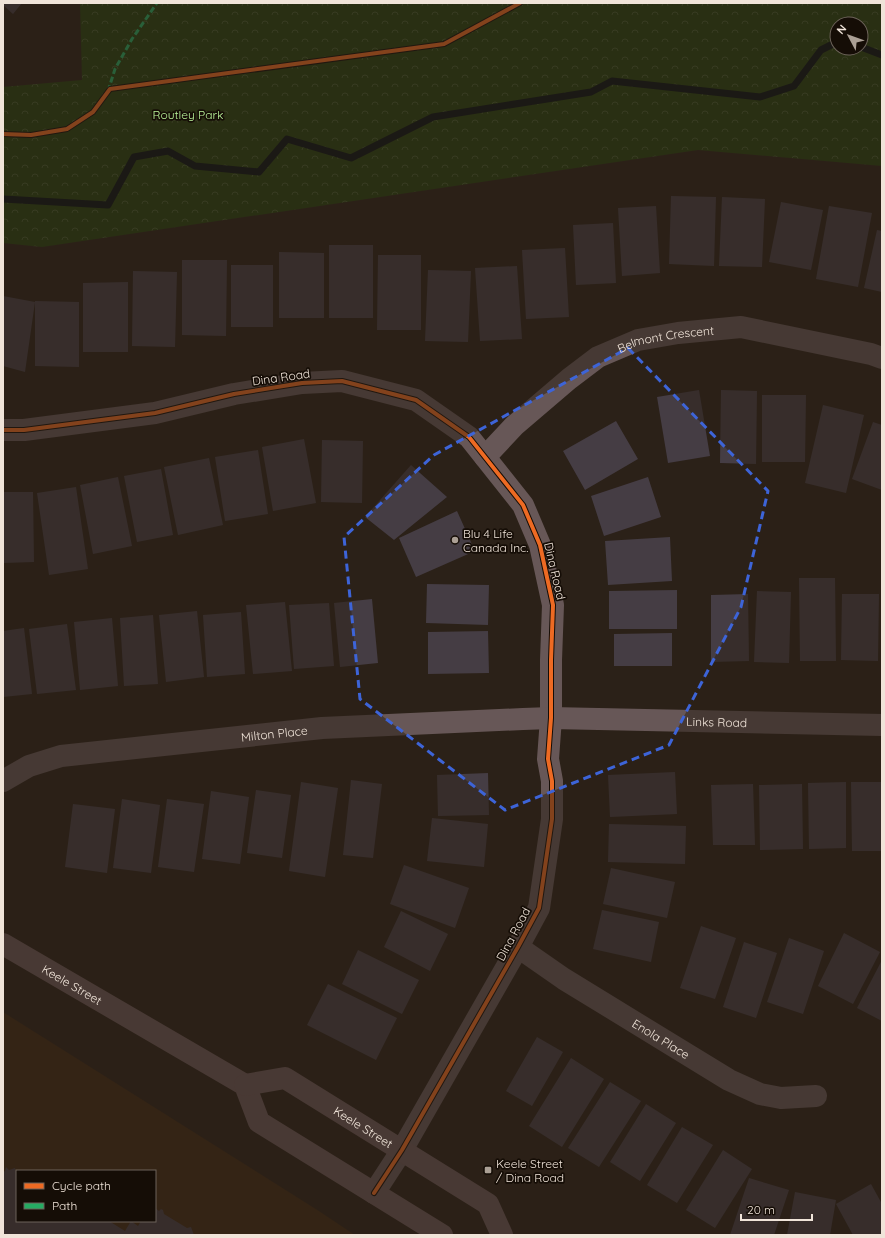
<svg xmlns="http://www.w3.org/2000/svg" width="885" height="1238" viewBox="0 0 885 1238" font-family="Quicksand,sans-serif">
  <style>
    .built { fill: #3e2813; fill-rule: evenodd }
    .park { fill: url(#park-crowns); fill-rule: evenodd }
    .lines { fill: none; stroke-linecap: round; stroke-linejoin: round }
    .stream { stroke: #081013; stroke-width: 7 }
    .building { fill: #453d44 }
    .street { stroke: #675757; stroke-width: 22 }
    .secondary { stroke: #6c5757; stroke-width: 22 }
    .quiet { stroke: #26ab63; stroke-width: 3; stroke-dasharray: 6 3; stroke-linecap: butt }
    .cycleway-casing { stroke: #150d06; stroke-width: 6 }
    .cycleway { stroke: #ed6a23; stroke-width: 4 }
    .marked { fill: none; stroke: #3d64d8; stroke-width: 3; stroke-dasharray: 8 5; stroke-linejoin: round }
    .poi-dot { fill: #aba095; stroke: #150d06; stroke-width: 1.5 }
    .labels { text-anchor: middle; dominant-baseline: central; stroke-width: 3.5; stroke-linejoin: round; paint-order: stroke }
    .park-label { font-size: 12px; fill: #b9f399; stroke: #150d06 }
    .street-label { font-size: 12px; fill: #f0e4d9; stroke: #150d06 }
    .poi-label { font-size: 12px; fill: #f0e4d9; stroke: #150d06; text-anchor: start }
  </style>
  <defs>
    <pattern id="park-crowns" width="20" height="18" patternUnits="userSpaceOnUse"><rect width="20" height="18" fill="#26410e"/><path d="M2 6a3 3 0 1 1 6 0M12 15a3 3 0 1 1 6 0" fill="none" stroke="#465c30"/></pattern>
  </defs>
  <rect width="100%" height="100%" fill="#2b2118"/>
  <path class="built" d="M3,1012l316,199 36,24h-352zM17,1171h138v50h-138z"/>
  <path class="park" d="M80,3h802v163l-184,-16 -656,97 -39,-4v-156l79,-7zM837,24h24v24h-24z"/>
  <g class="lines">
    <path class="stream" d="M861,47l21,8
      M3,199l105,6 26,-48 34,-6 27,15 64,6 28,-33 64,19 82,-41 158,-25 21,-11 148,16 34,-11 27,-36 16,-8"/>
  </g>
  <path class="building" d="M3,3h19l-9,11 -10,-9z
    M671,196l45,1 -2,69 -45,-2z
    M722,197l43,2 -3,68 -43,-1z
    M781,202l42,8 -12,60 -42,-8z
    M656,206l4,67 -38,3 -4,-68z
    M829,206l43,7 -14,74 -42,-8z
    M613,223l3,60 -40,2 -3,-60z
    M877,230l5,1v61l-18,-4z
    M329,245h44v73h-44z
    M565,248l4,69 -43,2 -4,-69z
    M279,252l45,1v65h-45z
    M378,255h43v75h-44z
    M182,260h45l-1,76 -44,-1z
    M231,265h42v62h-42z
    M517,266l5,73 -42,2 -5,-73z
    M428,270l43,1 -3,71 -43,-1z
    M133,271l44,1 -2,75 -43,-1z
    M128,282v70h-45v-69z
    M3,296l32,6 -10,70 -22,-6z
    M35,301l44,1v65l-44,-1z
    M699,390l11,66 -42,7 -11,-66z
    M721,390l36,1 -1,73 -36,-1z
    M762,395h44l-1,67h-43z
    M823,405l41,10 -18,78 -41,-10z
    M616,421l22,38 -53,31 -22,-39z
    M873,422l9,3v65l-30,-11z
    M304,439l12,64 -43,8 -11,-64z
    M322,440l41,1 -1,62 -41,-1z
    M258,450l10,64 -43,7 -10,-64z
    M209,458l14,67 -45,10 -14,-68z
    M411,465l36,32 -53,43 -29,-23z
    M161,469l12,66 -36,7 -13,-66z
    M118,477l14,69 -39,8 -13,-69z
    M648,477l13,40 -57,19 -13,-40z
    M76,487l12,82 -39,6 -12,-82z
    M3,492h30l1,70 -31,1z
    M457,511l18,40 -59,26 -17,-39z
    M670,537l2,44 -64,4 -3,-44z
    M799,578h36l1,83h-36z
    M427,584l62,1 -1,40 -62,-2z
    M677,590v39h-68v-38z
    M757,591l34,1 -2,71 -35,-1z
    M748,594l1,67 -38,1v-67z
    M842,594h37l-1,67 -37,-1z
    M372,599l6,64 -38,4 -6,-64z
    M285,602l7,69 -39,3 -7,-69z
    M329,603l5,63 -40,3 -5,-64z
    M197,611l7,66 -38,5 -7,-67z
    M241,612l4,62 -38,3 -4,-62z
    M153,615l5,69 -34,2 -4,-68z
    M112,618l6,68 -38,4 -6,-68z
    M67,624l9,66 -39,4 -8,-65z
    M24,628l8,66 -29,3v-66z
    M488,631l1,42 -61,1v-42z
    M672,633v33h-58v-32z
    M675,772l2,42 -67,3 -2,-42z
    M488,773l1,42 -51,1 -1,-41z
    M351,780l31,4 -9,74 -30,-3z
    M301,782l37,6 -13,89 -36,-6z
    M846,782v66l-37,1 -1,-66z
    M851,782h31v69h-30z
    M753,784l2,61h-42l-2,-60z
    M802,784l1,65 -43,1 -1,-65z
    M256,790l35,5 -9,63 -35,-5z
    M211,791l38,6 -9,67 -38,-5z
    M122,799l38,6 -9,68 -38,-5z
    M167,799l37,5 -10,68 -36,-5z
    M73,804l42,5 -8,64 -42,-6z
    M432,818l56,6 -4,43 -57,-6z
    M609,824l77,2 -1,38 -77,-2z
    M404,865l65,23 -14,40 -65,-24z
    M611,868l64,14 -8,36 -64,-14z
    M602,910l57,12 -8,40 -58,-13z
    M401,911l47,23 -18,37 -46,-24z
    M701,926l35,12 -21,61 -35,-11z
    M844,933l36,19 -27,52 -35,-18z
    M789,938l35,13 -21,63 -36,-12z
    M744,942l33,11 -21,65 -33,-11z
    M358,950l61,30 -17,34 -60,-30z
    M882,960v61l-25,-13z
    M328,984l69,34 -21,42 -69,-35z
    M537,1037l26,15 -31,54 -26,-15z
    M571,1058l33,21 -42,68 -33,-21z
    M610,1082l31,19 -42,66 -31,-19z
    M646,1104l30,19 -36,58 -30,-19z
    M682,1127l31,18 -36,58 -30,-18z
    M723,1150l29,19 -37,59 -29,-18z
    M6,1167l3,3 6,-2 2,8v45h92l16,10 6,-10 7,5 3,-5h14v-13l4,3 2,-2 2,1 1,4 23,14 4,-1 3,8h-191v-63l2,-1z
    M749,1178l40,12 -15,45h-44z
    M871,1184l11,20v31h-29l-17,-31z
    M795,1192l41,8 -6,35h-43z"/>
  <g class="lines">
    <g class="street">
      <path d="M3,430h21l131,-17 79,-19 68,-11 40,-2 74,19 53,37 54,68 17,40 13,60 -2,55v58l-3,41 4,22v38l-13,89 -21,39 -116,203 -28,43"/>
      <path id="s1" d="M485,457l29,-31 55,-47 29,-22 40,-17 40,-7 63,-6 130,27 11,4"/>
      <path id="s2" d="M3,781l26,-15 32,-10 261,-28 201,-9 28,-1 331,7"/>
      <path id="s3" d="M518,947l46,32 165,101 31,14 21,4 35,-2"/>
    </g>
    <g class="secondary">
      <path id="s4" d="M3,944l242,141 14,37 183,113"/>
      <path id="s5" d="M245,1085l40,-7 203,126 14,31"/>
    </g>
    <path class="quiet" d="M108,91l7,-22 17,-30 25,-36"/>
    <defs>
      <path id="cycleway" d="M3,134l28,1 36,-6 26,-17 17,-23 334,-45 76,-41
        M3,430h21l131,-17 79,-19 68,-11 40,-2 74,19 53,37 54,68 17,40 13,60 -2,55v58l-3,41 4,22v38l-13,89 -21,39 -116,203 -28,43"/>
    </defs>
    <use href="#cycleway" class="cycleway-casing"/>
    <use href="#cycleway" class="cycleway"/>
  </g>
  <path d="M0 0H885V1238H0ZM628,348l140,143 -27,116 -72,138 -164,65 -145,-111 -16,-162 90,-82z" fill="#2b2118" fill-opacity=".55" fill-rule="evenodd"/>
  <path class="marked" d="M628,348l140,143 -27,116 -72,138 -164,65 -145,-111 -16,-162 90,-82z"/>
  <g class="poi-dot">
    <circle cx="455" cy="540" r="4"/>
    <rect x="484" y="1166" width="8" height="8" rx="2"/>
  </g>
  <g class="labels">
    <g class="park-label">
      <text x="188" y="114">Routley Park</text>
    </g>
    <g class="street-label">
      <text stroke="none"><textPath href="#s1" startOffset="222">Belmont Crescent</textPath></text>
      <text transform="translate(281 377) rotate(-8)">Dina Road</text>
      <text transform="translate(555 571) rotate(77)">Dina Road</text>
      <text stroke="none"><textPath href="#s2" startOffset="721">Links Road</textPath></text>
      <text stroke="none"><textPath href="#s2" startOffset="278">Milton Place</textPath></text>
      <text transform="translate(513 934) rotate(-62)">Dina Road</text>
      <text stroke="none"><textPath href="#s4" startOffset="80">Keele Street</textPath></text>
      <text stroke="none"><textPath href="#s3" startOffset="170">Enola Place</textPath></text>
      <text stroke="none"><textPath href="#s5" startOffset="133">Keele Street</textPath></text>
    </g>
    <g class="poi-label">
      <text x="463" y="533">Blu 4 Life<tspan x="463" dy="14">Canada Inc.</tspan></text>
      <text x="496" y="1163">Keele Street<tspan x="496" dy="14">/ Dina Road</tspan></text>
    </g>
  </g>
  <rect width="885" height="1238" fill="none" stroke="#f0e4d9" stroke-width="8"/>
  <rect x="16" y="1170" width="140" height="52" fill="#150d06" stroke="#6d635a"/>
  <rect x="24" y="1183" width="20" height="6" fill="#ed6a23" stroke="#6d635a"/>
  <text x="52" y="1190" font-size="12" fill="#f0e4d9">Cycle path</text>
  <rect x="24" y="1203" width="20" height="6" fill="#26ab63" stroke="#6d635a"/>
  <text x="52" y="1210" font-size="12" fill="#f0e4d9">Path</text>
  <g transform="translate(849 36) rotate(311)"><circle r="19" fill="#150d06" stroke="#6d635a"/>
  <path d="M0-3L7 15L0 10L-7 15Z" fill="#aba095"/>
  <text y="-6" font-size="11" font-weight="bold" text-anchor="middle" fill="#f0e4d9">N</text>
  </g>
  <path d="M741 1214v6h71v-6" fill="none" stroke="#f0e4d9" stroke-width="2"/>
  <text x="747" y="1214" font-size="12" fill="#f0e4d9" stroke="#150d06" stroke-width="3" paint-order="stroke">20 m</text>
</svg>
